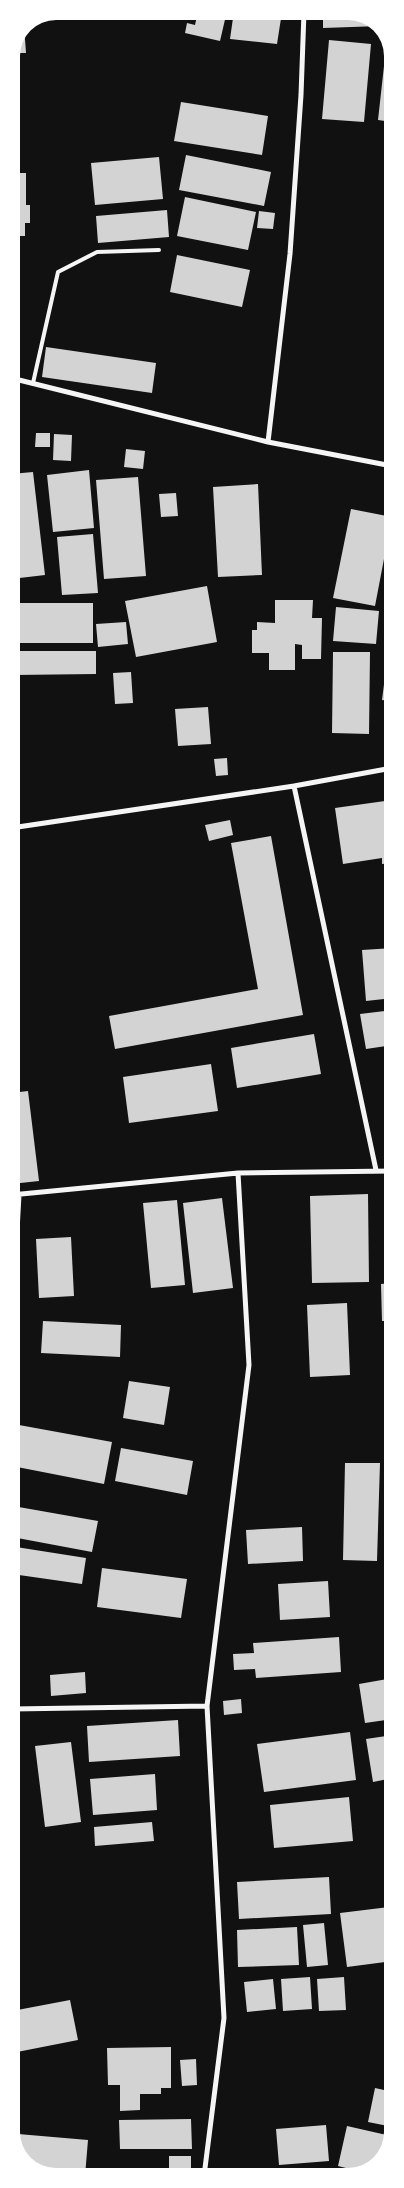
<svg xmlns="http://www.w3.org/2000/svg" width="404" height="2188" viewBox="0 0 404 2188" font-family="'DM Sans',sans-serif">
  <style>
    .building { fill: #d3d3d3 }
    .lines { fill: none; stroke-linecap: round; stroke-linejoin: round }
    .service { stroke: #f5f5f5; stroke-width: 4 }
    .minor { stroke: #f5f5f5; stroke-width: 5 }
  </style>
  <rect width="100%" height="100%" fill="#111"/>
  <path class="building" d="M198,11h29l-7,30 -35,-8 2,-10 8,2z
    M234,11l48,1 -5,32 -47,-5z
    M323,12h30l27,14 -57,2z
    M24,25l2,28h-14z
    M387,39l5,11v72l-14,-2z
    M329,40l42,4 -7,78 -42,-3z
    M181,102l87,14 -6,39 -88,-14z
    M186,155l85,17 -7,34 -85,-16z
    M159,157l4,42 -68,6 -4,-42z
    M11,173h15v32h4v18h-5v13h-14z
    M185,197l71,15 -8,38 -71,-14z
    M167,210l2,27 -71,6 -2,-27z
    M259,211l16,2 -2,16 -16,-1z
    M177,255l73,15 -8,37 -72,-15z
    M46,347l110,16 -4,30 -110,-16z
    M36,433h14v14h-15z
    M54,434l18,1 -1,26 -18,-1z
    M126,449l19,2 -2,18 -19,-2z
    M89,470l5,58 -41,4 -6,-57z
    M33,472l12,103 -34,4v-105z
    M138,477l8,99 -42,3 -8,-99z
    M258,484l4,91 -44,2 -5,-90z
    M176,493l2,23 -17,1 -2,-23z
    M351,509l41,8 -17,89 -42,-8z
    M93,534l5,59 -36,2 -5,-58z
    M207,586l10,56 -81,15 -11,-56z
    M275,600h38l-1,18h10l-1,41h-19v-14l-7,-1v26h-26v-17h-17v-23h5v-8l18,1z
    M12,603h81v40h-81z
    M336,607l43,4 -3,33 -43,-3z
    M126,622l2,22 -30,3 -2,-23z
    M391,630h1v71l-10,-1z
    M14,651h82v23l-82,1z
    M333,652h37l-1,82 -37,-1z
    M131,672l2,31 -18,1 -2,-31z
    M208,707l3,37 -33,2 -3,-37z
    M227,758l1,17 -12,1 -2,-17z
    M392,800v63l-10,1v-6l-39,6 -8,-56z
    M230,820l3,15 -24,6 -4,-16z
    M271,836l32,179 -188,34 -6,-33 149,-27 -27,-146z
    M393,948v50l-27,3 -4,-51z
    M393,1010v35l-27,4 -6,-35z
    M314,1034l7,40 -84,14 -6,-40z
    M211,1064l7,47 -89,12 -6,-46z
    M28,1091l11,90 -28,3v-91z
    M368,1194l1,88 -57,1 -2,-87z
    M222,1198l11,90 -40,5 -10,-90z
    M177,1200l8,85 -34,3 -8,-85z
    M393,1211v65h-6l-3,-64z
    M71,1237l3,59 -35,2 -3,-59z
    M393,1283v38h-11l-1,-37z
    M347,1303l3,72 -40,2 -3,-72z
    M43,1321l78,4 -1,32 -79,-4z
    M129,1381l41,6 -6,38 -41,-7z
    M19,1425l93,17 -8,42 -92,-18z
    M121,1448l72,13 -6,34 -72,-14z
    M345,1463h35l-3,98 -34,-1z
    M13,1506l85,15 -6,31 -80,-15z
    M302,1527l1,34 -55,3 -2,-34z
    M16,1547l70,11 -4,26 -70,-10z
    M102,1568l85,11 -6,39 -84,-11z
    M328,1581l2,36 -50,3 -2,-36z
    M339,1637l2,35 -85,6 -1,-9 -21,1 -1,-16 21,-1 -1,-10z
    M85,1672l1,21 -35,3 -1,-21z
    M393,1678v41l-28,4 -6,-39z
    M241,1699l1,14 -18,2 -1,-14z
    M178,1720l2,36 -91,6 -2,-36z
    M350,1732l6,48 -92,12 -7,-48z
    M393,1735v43l-20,4 -7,-43z
    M71,1742l10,80 -36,5 -10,-81z
    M155,1774l2,36 -64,5 -3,-36z
    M393,1787v31h-1l-5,-30z
    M349,1797l4,44 -79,7 -4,-43z
    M152,1822l2,19 -59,5 -1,-19z
    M329,1877l2,37 -92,5 -2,-37z
    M389,1907l4,27v27l-46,6 -7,-54z
    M324,1923l4,42 -21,2 -4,-42z
    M297,1927l2,38 -61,2 -1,-37z
    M310,1977l2,32 -29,2 -2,-32z
    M344,1977l2,33 -27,1 -2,-32z
    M273,1979l3,30 -29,3 -3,-30z
    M70,2000l8,40 -66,13v-42z
    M171,2047v41h-10v6h-21v16l-20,1v-26h-12l-1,-37z
    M196,2059l1,26 -15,1 -2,-26z
    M375,2088l18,4v35l-25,-5z
    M191,2119l1,30h-72l-1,-29z
    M326,2125l3,36 -50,4 -3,-36z
    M347,2126l44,10 -9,25 -20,11 -24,-6z
    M12,2128l6,1v5l70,6 -3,36 -37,-1 -23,-11 -13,-26z
    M169,2156h22v14h-22z"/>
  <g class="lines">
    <path class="service" d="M33,383l25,-111 39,-20 62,-2"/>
    <path class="minor" d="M11,378l257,64 124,24
      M268,442l22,-188 11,-159 3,-83
      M294,786l82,384
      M11,828l283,-42 98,-18
      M11,1195l227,-22 155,-2
      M12,1321l7,-126
      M12,1709l195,-3
      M204,2176l20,-158 -17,-312 42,-341 -11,-192"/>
  </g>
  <path d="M0 0H404V2188H0ZM56 20H348A36 36 0 0 1 384 56V2132A36 36 0 0 1 348 2168H56A36 36 0 0 1 20 2132V56A36 36 0 0 1 56 20Z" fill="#fff" fill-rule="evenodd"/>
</svg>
